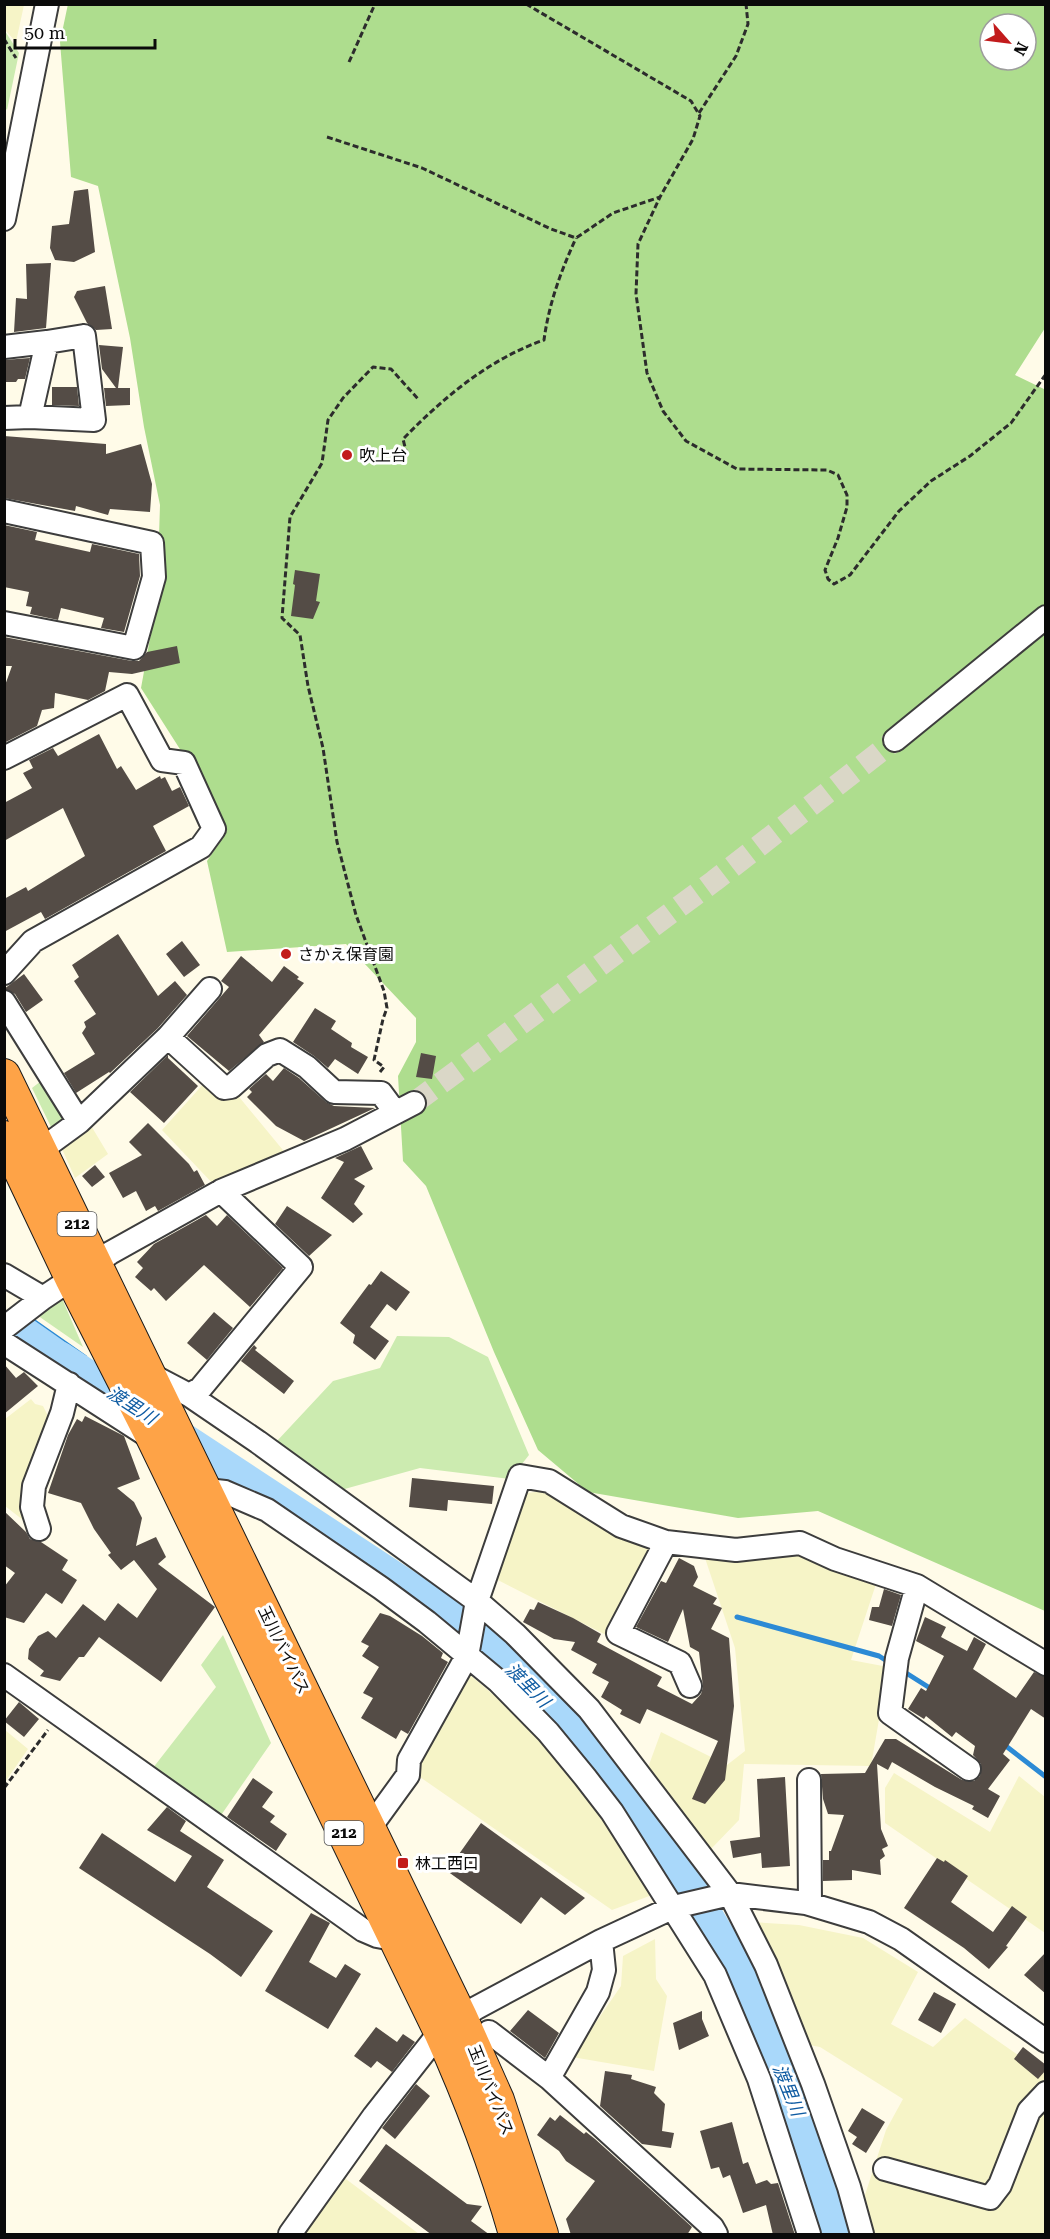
<svg xmlns="http://www.w3.org/2000/svg" width="1050" height="2239" viewBox="0 0 1050 2239" font-family="'Roboto Serif','Noto Sans JP',serif">
  <style>
    .farmland { fill: #f6f4c7 }
    .green { fill: #ccebb0 }
    .forest { fill: #aedd8e; fill-rule: evenodd }
    .water { fill: #a9d8fa; stroke: #2c8ad5; stroke-width: 1.5 }
    .lines { fill: none; stroke-linecap: round; stroke-linejoin: round }
    .stream { stroke: #2c8ad5; stroke-width: 5 }
    .river { stroke: #a9d8fa; stroke-width: 33 }
    .building { fill: #544c46 }
    .minor-tunnel { stroke: #dad7c7; stroke-width: 22; stroke-dasharray: 22 11; stroke-linecap: butt }
    .minor-casing { stroke: #3d3d3d; stroke-width: 26 }
    .highway-casing { stroke: #1b1b1b; stroke-width: 34 }
    .path { stroke: #2c2c2c; stroke-width: 3; stroke-dasharray: 6 3; stroke-linecap: butt }
    .minor { stroke: #fff; stroke-width: 22 }
    .highway { stroke: #fea347; stroke-width: 32 }
    .poi-dot { fill: #c21b1c; stroke: #fff; stroke-width: 2 }
    .labels { text-anchor: middle; dominant-baseline: central; stroke-width: 6; stroke-linejoin: round; paint-order: stroke }
    .shield { fill: #fff; stroke: #545454; stroke-width: 1.5 }
    .shield-label { font-size: 15px; font-weight: bold; fill: #0a0a0a }
    .poi-label { font-size: 16px; fill: #0a0a0a; stroke: #fff; text-anchor: start }
    .street-label { font-size: 16px; fill: #0a0a0a; stroke: #fff }
    .water-label { font-size: 18px; font-style: italic; fill: #0e5ba2; stroke: #fff }
  </style>
  <rect width="100%" height="100%" fill="#fffbe8"/>
  <path class="farmland" d="M5,4l19,1 -8,37 -11,-12z
    M206,1081l29,11 52,63 -71,32 -54,-57z
    M87,1119l21,35 -33,24 -16,-36z
    M31,1399l4,5 8,2 9,18 -24,56 -5,40 -18,-14v-87z
    M549,1490l106,60 -47,86 -118,-60 31,-82z
    M698,1537l98,10 81,34 -26,79 37,7 -17,99 -127,-2 -5,56 -29,30 -64,-77 15,-41 66,33 18,-14 -10,-103z
    M469,1674l62,53 61,78 60,90 -40,15 -195,-135 7,-18z
    M5,1730l23,19 -23,33z
    M894,1773l96,59 29,-56 26,21v136l-160,-110v-35z
    M750,1922l49,3 64,13 55,34 -27,52 42,23 32,-29 80,56v160h-172l-9,-36 22,-68 17,-31 -83,-52 -16,-3z
    M655,1939l1,40 11,17 -13,75 -82,-14 49,-71 2,-30z
    M342,2176l77,58h-116z"/>
  <path class="green" d="M5,31l14,22 -12,57 -3,-4z
    M45,1078l26,42 -18,11 -21,-43z
    M60,1294l23,53 -49,-34z
    M397,1336l52,1 39,20 41,98 -19,24 -90,-11 -79,22 -64,-49 56,-60 47,-13z
    M223,1635l48,108 -54,78 -68,-48 67,-86 -15,-22z"/>
  <path class="forest" d="M68,4l977,1v323l-30,47 31,15 -1,1221 -227,-100 -80,7 -150,-26 -50,-42 -44,-98 -68,-166 -23,-25 -5,-85 18,-34v-24l-70,-74 -119,8 -20,-91 19,-28 -6,-21 -79,-124 16,-88 3,-95 -16,-78 -14,-89 -32,-152 -27,-9 -11,-135zM990,24h36v36h-36z"/>
  <path class="water" d="M32,1318l54,38 17,36 -94,-58z"/>
  <g class="lines">
    <path class="stream" d="M737,1617l142,39 11,7
      M903,1671l30,19
      M1002,1743l44,34"/>
    <path class="river" d="M60,1358l392,258 33,26 86,85 107,141 56,94 61,140 42,132"/>
  </g>
  <path class="building" d="M88,189l7,63 -21,10 -19,-2 -5,-12 2,-22 17,-2 5,-33z
    M51,263l-5,65 -32,4 2,-34 11,1 -1,-35z
    M105,286l7,43 -16,1 -9,-7 -13,-26 3,-6z
    M99,345l24,2 -5,41h12v17l-24,1 -2,-18h12l-14,-19z
    M30,358l-5,21h-7l-2,3h-12v-22z
    M52,387h25l2,19 -27,-1z
    M4,436l102,8v10l35,-10 11,40 -2,28 -40,-3 -2,6 -32,-9 -1,5 -71,-13z
    M4,525l33,7 -2,8 55,12 2,-8 47,10 1,22 -16,56 -23,-4 3,-10 -43,-10 -3,12 -28,-6 2,-7 -6,-1 3,-14 -25,-5z
    M295,570l25,4 -4,27 4,1 -7,17 -22,-3 4,-31 -2,-1z
    M4,637l128,24h7l8,-9 30,-6 3,17 -48,11 -23,-2 -4,19 -17,9 -33,-7 -1,15 -12,2 -5,16 -33,17v-55l8,-22h-8z
    M99,734l18,35 4,-3 15,24 24,-14 1,3 4,-2 7,14 8,-4 9,19 -36,20 13,25 -121,68 -4,-7 -37,20v-33l22,-12 2,4 57,-35 -22,-48 -59,33v-38l28,-15 -9,-15 10,-5 -4,-8 24,-12 5,8z
    M118,934l40,62 17,-15 12,14 -29,33 -48,45 -1,-1 -33,21 -12,-20 31,-19 -13,-21 4,-6 -2,-5 12,-8 -22,-33 5,-4 -7,-12z
    M182,941l18,24 -16,12 -18,-23z
    M241,956l31,26 12,-16 15,11 -2,2 7,4 -45,52 5,7 -35,29 -42,-35 42,-49 -8,-6z
    M24,974l19,26 -17,12 -11,-18 -11,-5z
    M315,1008l21,13 -5,8 21,14 -1,4 17,10 -10,17 -23,-15 -7,9 -14,-12 -21,-14z
    M421,1053l15,3 -4,23 -16,-2z
    M168,1055v3l30,28 -34,37 -34,-31z
    M284,1068l15,10 27,24 8,4 41,2 -71,33 -28,-15 -29,-29 5,-5 -3,-3 17,-15 7,7z
    M148,1123l41,41 5,8 3,-2 8,15 -47,26 -3,-5 -9,5 -10,-20 -13,7 -14,-25 33,-18 -13,-13z
    M361,1146l12,23 -19,10 11,7 -11,18 9,10 -10,9 -32,-25 23,-36 -9,-4z
    M95,1165l10,12 -13,10 -10,-11z
    M287,1206l45,29 -23,21 -34,-32z
    M206,1215l11,11 10,-11 56,53 -33,39 -46,-42 -38,36 -12,-13 -3,3 -16,-14 8,-9 -6,-6 17,-18z
    M381,1271l29,21 -14,19 -9,-7 -17,23 19,14 -14,19 -22,-17 2,-8 -15,-12 29,-39 2,1z
    M214,1312l19,16 -26,32 -20,-17z
    M254,1345l3,3 -2,2 39,31 -10,13 -43,-33z
    M4,1364l12,14 8,-6 14,14 -34,28z
    M85,1416l39,20 16,43 -23,9 17,14 8,16 -6,28 20,-9 10,20 -8,7 57,43 -54,75 -62,-45 -15,20h-5l-19,24 -20,-5 4,-5 -16,-12 1,-10 9,-13 10,-5 8,7 27,-34 22,17 13,-18 19,15 20,-29 -23,-29 -13,10 -13,-15 3,-2 -17,-24 -13,-26 -33,-10 20,-58 9,-16 5,3z
    M412,1478l82,8 -2,18 -44,-4 -1,11 -38,-4z
    M4,1511l22,21 4,7 11,3 27,18 -6,10 15,10 -15,24 -16,-11 -22,30 -20,-6v-30l11,-14 -11,-8z
    M679,1558l15,8 4,11 -5,9 24,12 -4,6 9,4 -11,21 18,9 5,68 -9,74 -20,24 -13,-5 26,-58 -71,-32 -7,15 -20,-10 2,-4 -21,-13 8,-15 -17,-9 5,-9 -26,-14 4,-8 -21,-3 -31,-17 7,-13 4,1 4,-8 35,16 28,16 -4,8 65,35 -5,9 35,18 9,-10 2,-7 -4,-35 -9,-5 -7,-38 -15,33 -32,-15 25,-46 5,2z
    M884,1589l17,6 -9,31 -23,-6 3,-13h7z
    M380,1613l10,3 32,20 21,17 -2,5 7,4 -40,72 -7,-4 -5,9 -35,-21 12,-20 -10,-5 16,-26 -17,-11 7,-10 -8,-4z
    M925,1617l21,10 -5,10 26,14 7,-14 12,7 -13,25 43,29 18,-26 12,5v42l-15,-10 -28,45 7,6 -22,29 12,7 -12,22 -16,-9 2,-3 -39,-19 -43,-25 -4,8 -11,-6 4,65 7,17 -6,3 3,7 -5,4 1,15 -29,-5v10l-29,1v-21h6v-9h2l13,-36 -16,-1 -5,-15 -2,-25 44,-1 20,-34h11l66,41 12,1 6,-5 1,-12 -8,-9 2,-9 -19,-14 -4,5 -26,-21 -2,3 -16,-10 13,-21 5,3 18,-35 -28,-15z
    M19,1702l20,17 -15,18 -20,-16z
    M785,1777l5,89 -28,2 -1,-15 -28,5 -3,-17 30,-4 -3,-58z
    M253,1778l20,14 -11,15 13,9 -5,6 17,12 -11,17 -49,-34z
    M167,1807l19,14 -6,10 44,29 -17,27 66,44 -32,46 -31,-23 -131,-86 23,-35 73,49 17,-26 -45,-26z
    M481,1823l104,75 -20,17 -24,-18 -20,27 -74,-53z
    M937,1858l7,4 1,-2 23,16 -17,26 42,30 19,-26 15,11 -21,29 2,1 -19,22 -25,-21 -60,-40z
    M311,1913l19,10 -21,39 27,16 9,-14 16,10 -33,55 -63,-38z
    M1046,1952v42l-22,-19z
    M934,1992l22,12 -15,29 -23,-13z
    M528,2010l31,23 -14,25 -35,-27z
    M702,2011v8l7,17 -30,14 -6,-27z
    M376,2027l21,15 6,-8 12,8 -23,30 -15,-11 -6,7 -17,-12z
    M1023,2047l23,18v5l-8,9 -24,-20z
    M605,2071l27,4 -1,4 25,8 -2,6 11,11 -3,27 12,2 -3,15 -29,-4 -42,-38z
    M416,2084l14,12 -35,43 -13,-11z
    M862,2108l23,14 -19,31 -14,-9 5,-7 -9,-6z
    M560,2115l24,19 2,-2 9,7 97,88 -5,8h-116l-5,-16 29,-38 -29,-20 -7,-10 -22,-16 13,-18 5,4z
    M732,2122l11,42 5,-2 8,22 11,-4 4,4 7,-1 17,52h-22l-7,-30 -23,8 -13,-38 -7,3 -4,-11 -8,2 -11,-38z
    M386,2144l81,60 15,2 -11,15 19,14h-58l-73,-54z"/>
  <g class="lines">
    <path class="minor-tunnel" d="M414,1103l300,-222 181,-141"/>
    <defs>
      <path id="minor" d="M4,219l43,-215
        M4,347l43,-5 -17,75
        M4,418l26,-1 64,3 -10,-84 -37,6
        M4,511l148,32 2,34 -20,71 -130,-25
        M895,740l151,-123
        M4,758l123,-63 35,65 22,3 30,66 -13,18 -168,94 -29,32
        M4,1002l75,120
        M168,1037l56,51 7,-1 36,-32 13,-5 27,17 27,25 47,1 14,19
        M42,1149l37,-27 89,-85 42,-48
        M4,1275l39,23
        M4,1328l39,-30 67,-45 111,-62 124,-52 69,-36
        M4,1343l149,96
        M149,1374l40,21 69,47 219,159 38,33 74,75 141,185 36,71 47,119 36,103 13,47
        M189,1395l11,-6 101,-122 -80,-76
        M196,1496l11,-6 18,2 42,18 114,78 46,34 71,59 50,51 37,45 27,35 103,163 44,104 50,155
        M39,1529l-7,-22 2,-21 28,-73 7,-29
        M666,1542l-48,91 62,30 10,23
        M917,1586l-20,72 -7,55 79,56
        M4,1675l359,255 14,6 16,3
        M809,1780l1,124
        M363,1837l45,-62 1,-15 58,-104 10,-55 43,-125 29,5 72,45 45,16 70,8 64,-7 35,16 82,27 129,78
        M601,1941l3,29 -6,22 -49,86 163,149 4,7
        M489,2032l60,46
        M885,2169l105,29 10,-13 29,-74 17,-18
        M290,2234l84,-118 66,-84 36,-24 125,-67 73,-34 56,-13 76,9 63,19 32,17 145,102"/>
      <path id="highway" d="M4,1075l457,942 37,83 44,134
        M4,1137l67,141 82,161 287,593c30,66 55,133 75,202"/>
    </defs>
    <use href="#minor" class="minor-casing"/>
    <use href="#highway" class="highway-casing"/>
    <path class="path" d="M526,4l165,97 9,15 -7,23 -33,58 -22,47 -2,50 11,79 16,38 23,30 51,28 90,1 11,5 9,20v12l-9,31 -13,32 3,9 6,5 16,-9 49,-64 32,-30 39,-25 41,-33 35,-49
      M4,39l12,19
      M349,62l26,-58
      M699,113l37,-57 12,-32 -2,-20
      M327,137l95,31 129,61 25,9 37,-25 47,-16
      M407,455l-4,-16c40,-41 86,-80 141,-99 5,-37 17,-69 32,-102
      M380,1072l4,-5 -10,-7 9,-41 4,-11 -3,-17 -28,-76 -19,-73 -14,-94 -15,-62 -8,-51 -18,-17 8,-101 32,-54 6,-43 15,-22 30,-31 18,2 28,31
      M4,1788l44,-58"/>
    <use href="#minor" class="minor"/>
    <use href="#highway" class="highway"/>
  </g>
  <g class="poi-dot">
    <circle cx="347" cy="455" r="6"/>
    <circle cx="286" cy="954" r="6"/>
    <rect x="397" y="1857" width="12" height="12" rx="3"/>
  </g>
  <g class="labels">
    <g class="shield">
      <rect x="57.5" y="1212" width="39" height="24" rx="4.5"/>
      <rect x="324.5" y="1821" width="39" height="24" rx="4.5"/>
    </g>
    <g class="shield-label">
      <text x="77" y="1224">212</text>
      <text x="344" y="1833">212</text>
    </g>
    <g class="poi-label">
      <text x="359" y="455">吹上台</text>
      <text x="298" y="954">さかえ保育園</text>
      <text x="415" y="1863">林工西口</text>
    </g>
    <g class="street-label">
      <text transform="translate(284 1650) rotate(64)">玉川バイパス</text>
      <text transform="translate(491 2090) rotate(68)">玉川バイパス</text>
    </g>
    <g class="water-label">
      <text transform="translate(132 1405) rotate(33)">渡里川</text>
      <text transform="translate(528 1685) rotate(45)">渡里川</text>
      <text transform="translate(789 2090) rotate(68)">渡里川</text>
    </g>
  </g>
  <rect width="1050" height="2239" fill="none" stroke="#0a0a0a" stroke-width="12"/>
  <g transform="translate(1008 42) rotate(118)"><circle r="28" fill="#ffffff" stroke="#9d9d9d" stroke-width="1.5"/>
  <path d="M0-4.5L10 22L0 15L-10 22Z" fill="#c21b1c"/>
  <text y="-9" font-size="16" font-weight="bold" text-anchor="middle" fill="#0a0a0a">N</text>
  </g>
  <path d="M15 39v9h140v-9" fill="none" stroke="#0a0a0a" stroke-width="3"/>
  <text x="24" y="39" font-size="18" fill="#0a0a0a" stroke="#ffffff" stroke-width="4.5" paint-order="stroke">50 m</text>
</svg>
